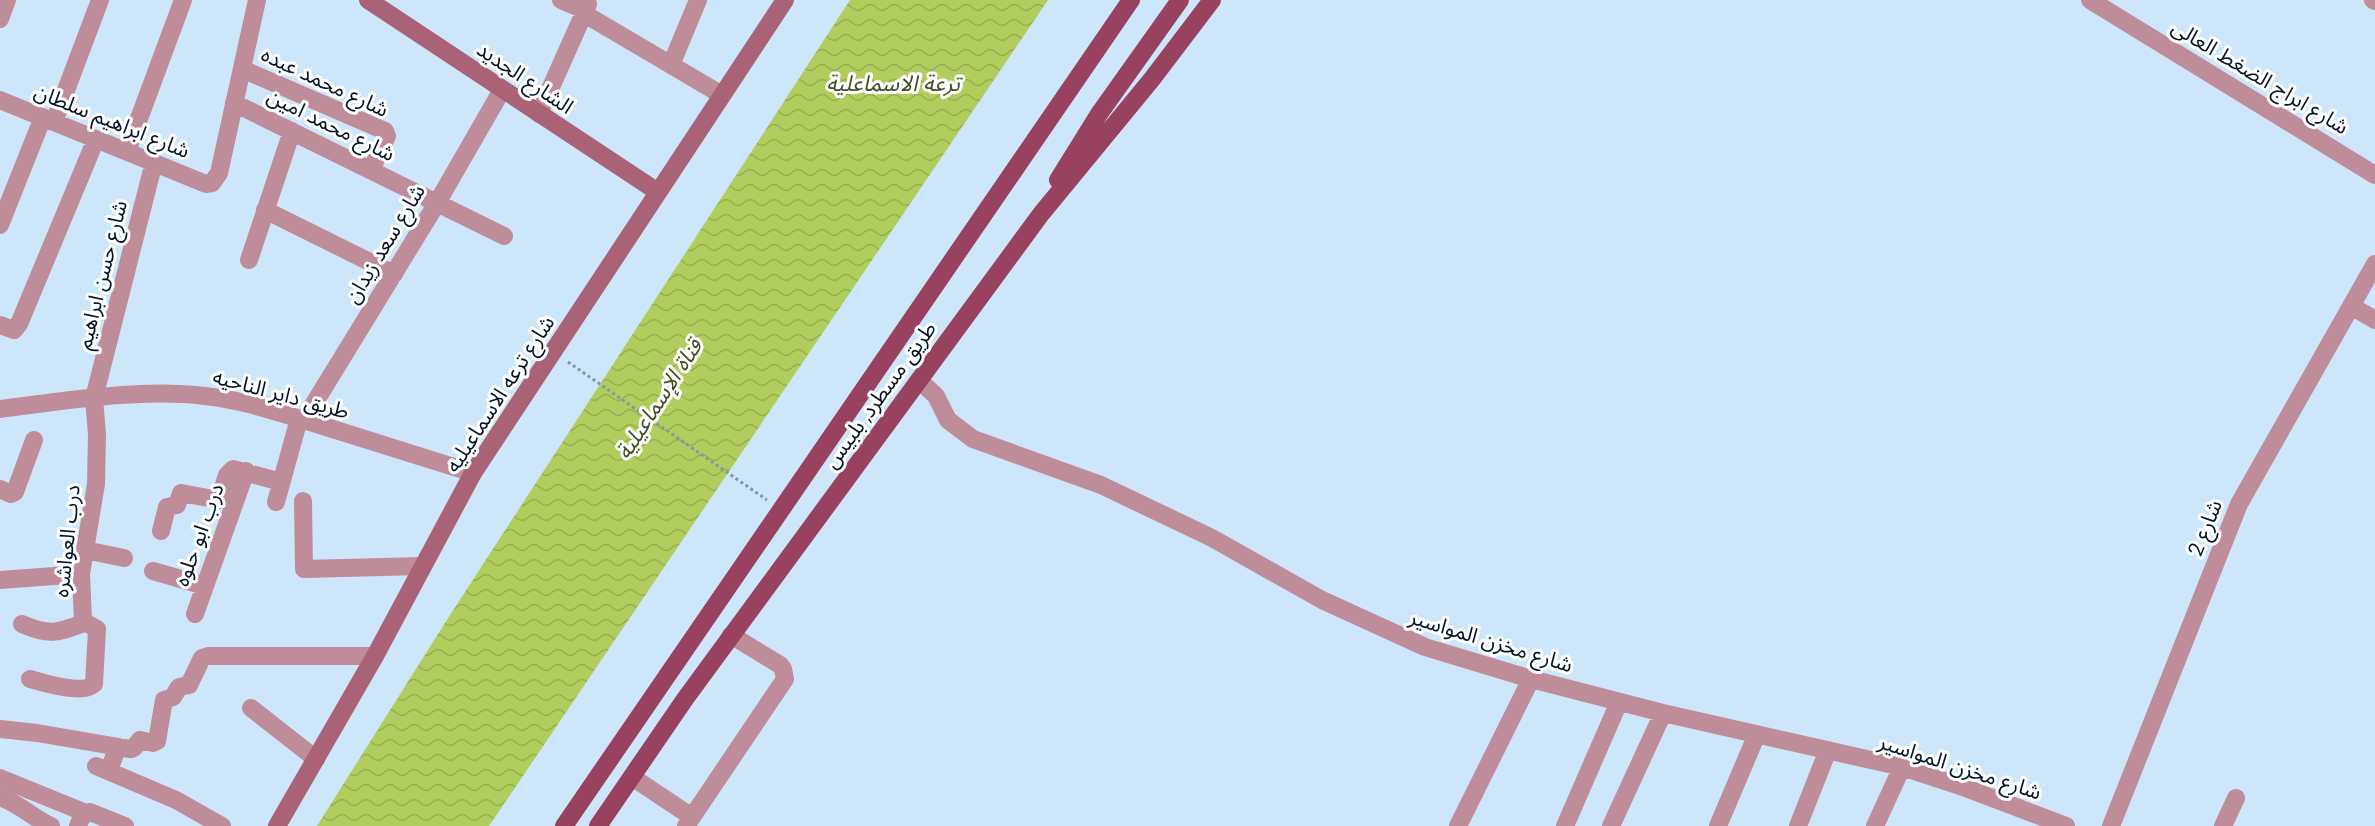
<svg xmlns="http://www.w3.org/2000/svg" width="2375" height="826" viewBox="0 0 2375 826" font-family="'DM Sans','Noto Sans Arabic',sans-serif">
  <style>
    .water { fill: url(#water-waves) }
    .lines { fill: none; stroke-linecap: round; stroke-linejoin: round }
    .path { stroke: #8299ac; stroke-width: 3; stroke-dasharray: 3 3; stroke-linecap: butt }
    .street { stroke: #bf8d9a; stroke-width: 18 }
    .secondary { stroke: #aa6277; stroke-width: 18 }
    .primary { stroke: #99425f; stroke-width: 18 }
    .labels { text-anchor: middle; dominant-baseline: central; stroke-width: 6; stroke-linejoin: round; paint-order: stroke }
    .street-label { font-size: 21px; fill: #001426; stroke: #fff }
    .water-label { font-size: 22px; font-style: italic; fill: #424e21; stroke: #fff }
  </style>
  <defs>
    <pattern id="water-waves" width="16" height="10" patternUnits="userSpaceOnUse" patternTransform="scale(1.5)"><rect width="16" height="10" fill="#b0cd5d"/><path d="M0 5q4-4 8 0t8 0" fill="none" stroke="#96af51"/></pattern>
  </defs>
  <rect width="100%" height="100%" fill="#cde6f9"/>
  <path class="water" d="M850,0h198l-559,826h-172l133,-211z"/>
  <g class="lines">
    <path class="path" d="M568,362l199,138"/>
    <path class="street" d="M561,0l21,9 6,7 134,79
      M2090,0l285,175
      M2373,0l2,1
      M0,19l7,-19
      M671,65l27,-65
      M242,69l143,62 2,5 -16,34
      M0,100l206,84 6,-1 7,-10 38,-173
      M234,103l270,133
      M539,114l49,-110
      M54,122l46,-122
      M127,151l56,-151
      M265,210l129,64
      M0,225l43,-108
      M249,260l43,-129
      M2351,306l24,14
      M0,325l14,5 5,-6 77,-185
      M919,380l17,16 12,24 25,19 128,46 111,53 110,62 103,47 106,32 132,34 239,54 64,21 100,38
      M0,409c65,-8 140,-21 205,-13 39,4 78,18 115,29 51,16 102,32 153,48
      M304,420l133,-217 65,-113
      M0,489l11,5 4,-2 19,-52
      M303,501l1,68 118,-3
      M276,502l23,-83
      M161,531l6,-24 10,-2 4,-12 38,7 8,-25 6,-6 48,13
      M85,550l39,8
      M153,571l52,15
      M0,580l81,-6
      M195,614l51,-143
      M22,624c27,12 35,9 62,-1
      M30,679c14,4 53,16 64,5l3,-55 -14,-8 -2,-47 15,-90 1,-50 -3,-36 60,-236
      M251,708l65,51
      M0,729l37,4 82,14
      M96,766l80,34 46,26
      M109,771l8,-23c17,-2 11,8 23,-8l13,3 4,-2 7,-41 9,-3 6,-10 10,-2 13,-27 6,-2h167
      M632,777l60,40
      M0,778l86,35
      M0,797c20,7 33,21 51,29
      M78,826l4,-10 8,-4 35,14
      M686,826l99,-147 -2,-10 -3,-4 -49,-30
      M1458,826l73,-147
      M1565,826l54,-124
      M1611,826l52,-113
      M1718,826l39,-92
      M1798,826l30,-76
      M1875,826l27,-59
      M2111,826l128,-322 136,-240
      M2223,826l13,-28"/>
    <path class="secondary" d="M368,0l290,192
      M277,826l98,-170 98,-183 312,-473"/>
    <path class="primary" d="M1058,180l41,-66 81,-114
      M564,826l567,-826
      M598,826l87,-127 356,-485 111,-135 60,-79"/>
  </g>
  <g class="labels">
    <g class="street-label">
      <text transform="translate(2260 77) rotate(31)">شارع ابراج الضغط العالى</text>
      <text transform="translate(525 78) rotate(34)">الشارع الجديد</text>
      <text transform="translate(325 82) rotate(25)">شارع محمد عبده</text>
      <text transform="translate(112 121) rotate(22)">شارع ابراهيم سلطان</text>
      <text transform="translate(331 125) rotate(26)">شارع محمد امين</text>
      <text transform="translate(385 244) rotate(-59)">شارع سعد زيدان</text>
      <text transform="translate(102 275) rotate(-76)">شارع حسن ابراهيم</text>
      <text transform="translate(281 394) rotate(15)">طريق داير الناحيه</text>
      <text transform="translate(500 394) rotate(-57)">شارع ترعه الاسماعيليه</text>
      <text transform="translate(880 395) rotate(-54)">طريق مسطرد, بلبيس</text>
      <text transform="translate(2205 528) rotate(-68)">شارع 2</text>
      <text transform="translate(199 535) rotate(-70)">درب ابو حلوه</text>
      <text transform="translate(67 541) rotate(-84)">درب العواشره</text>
      <text transform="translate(1491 641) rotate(17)">شارع مخزن المواسير</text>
      <text transform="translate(1960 767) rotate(18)">شارع مخزن المواسير</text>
    </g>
    <g class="water-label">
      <text x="893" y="83">ترعة الاسماعلية</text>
      <text transform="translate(659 399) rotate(-57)">قناة الإسماعيلية</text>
    </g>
  </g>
</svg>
